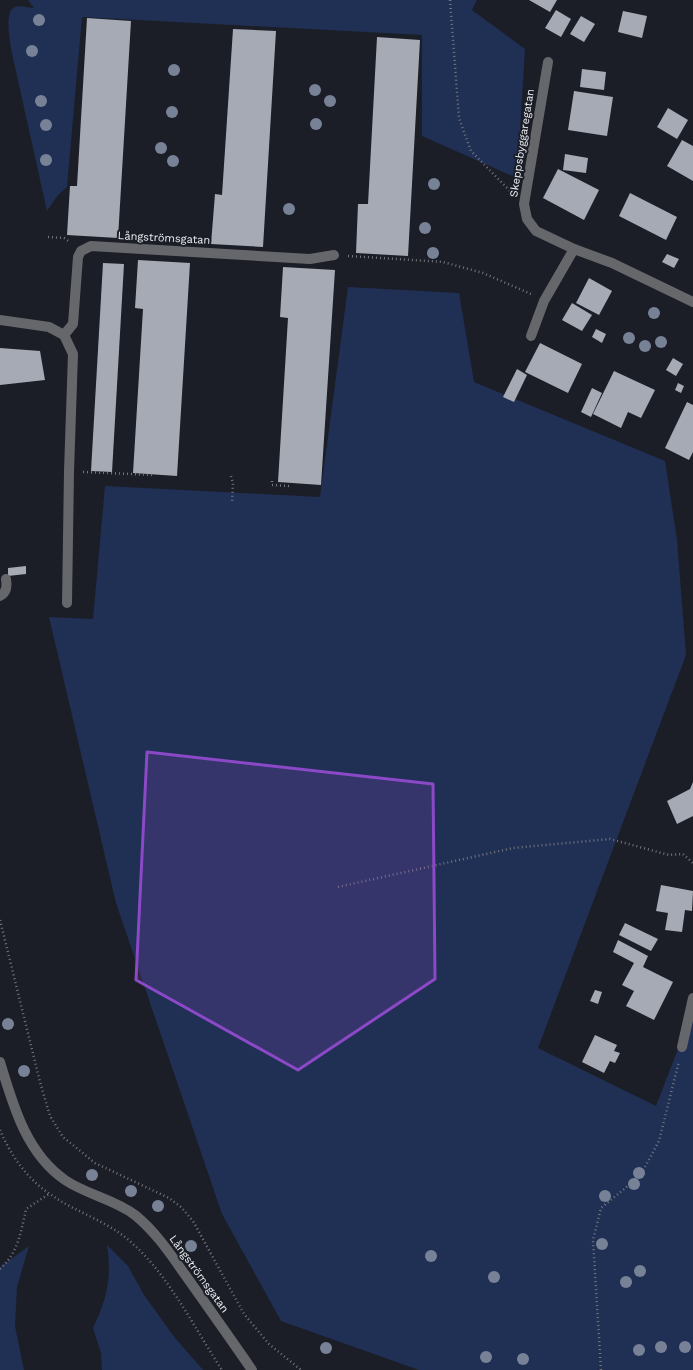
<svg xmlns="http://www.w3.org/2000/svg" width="693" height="1370" viewBox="0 0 693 1370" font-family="'Work Sans',sans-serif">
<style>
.green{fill:#202f54}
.building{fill:#a6aab4}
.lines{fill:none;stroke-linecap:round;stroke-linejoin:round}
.path{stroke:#74767d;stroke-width:2.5;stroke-dasharray:1 3;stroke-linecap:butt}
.service{stroke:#65676b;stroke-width:10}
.minor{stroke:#65676b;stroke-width:10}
.tertiary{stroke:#65676b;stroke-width:10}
.tree{fill:#788297}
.marked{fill:#8c49c7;fill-opacity:0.2;stroke:#8c49c7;stroke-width:3;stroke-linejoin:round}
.labels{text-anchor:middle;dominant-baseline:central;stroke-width:4;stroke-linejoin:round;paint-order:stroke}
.street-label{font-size:11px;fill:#eceef4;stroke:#1b1e26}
</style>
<rect width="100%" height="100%" fill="#1b1e26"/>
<g class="green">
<path d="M28,0h449l-5,10 53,39 -8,129 -95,-42v-101l-340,-18 -15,170 -9,8 -11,16 -36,-162c-1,-9 -7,-38 4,-42 5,-2 13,1 19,1z"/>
<path d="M348,287l111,6 15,89 191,79 12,79 9,115 -148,393 118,58 37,-96v360h-274l-138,-49 -59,-107 -106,-311 -67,-286 44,2 12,-133 215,11z"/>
<path d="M107,1245l21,21 16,29 31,43 28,32h-101l-1,-17 -8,-25c14,-29 19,-51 14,-83z"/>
<path d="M29,1246l-12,41 -2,39 9,44h-24v-103z"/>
</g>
<g class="building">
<path d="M529,0h28l-7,12z"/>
<path d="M556,10l15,9 -10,18 -16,-9z"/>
<path d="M623,11l24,5 -5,22 -24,-6z"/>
<path d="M581,16l14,8 -11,18 -14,-8z"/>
<path d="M87,18l44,3 -13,217 -51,-3 3,-49h7z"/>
<path d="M233,29l43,2 -13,216 -52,-3 4,-50 7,1z"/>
<path d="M377,37l43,3 -12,216 -52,-3 2,-49h10z"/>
<path d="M582,69l24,3 -2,18 -24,-3z"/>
<path d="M574,91l39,6 -6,39 -39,-6z"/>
<path d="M668,108l20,12 -11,19 -20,-12z"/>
<path d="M682,140l11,6v35l-26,-15z"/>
<path d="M565,154l23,4 -2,15 -23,-3z"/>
<path d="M558,169l41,21 -15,30 -41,-22z"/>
<path d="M630,193l47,24 -11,23 -47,-24z"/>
<path d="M667,254l12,5 -5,9 -12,-6z"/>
<path d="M138,260l52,3 -13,213 -44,-3 10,-164 -8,-1z"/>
<path d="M103,263l21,1 -12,208 -21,-1z"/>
<path d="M283,267l52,3 -14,215 -43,-3 10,-164 -8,-1z"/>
<path d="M589,278l23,13 -13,24 -23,-12z"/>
<path d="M572,303l20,12 -10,16 -20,-11z"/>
<path d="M596,329l10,5 -4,9 -10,-6z"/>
<path d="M540,343l42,21 -14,29 -43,-21z"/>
<path d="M0,348l40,3 5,29 -45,5z"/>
<path d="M673,358l10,6 -7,12 -10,-6z"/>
<path d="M517,369l10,6 -13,27 -11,-5z"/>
<path d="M614,371l41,19 -14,28 -13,-6 -7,16 -28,-14z"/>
<path d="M678,383l6,3 -3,7 -6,-3z"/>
<path d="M592,388l10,5 -11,24 -10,-5z"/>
<path d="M687,402l6,3v47l-4,8 -24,-12z"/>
<path d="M26,566v8l-18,2v-8z"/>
<path d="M693,782v34l-16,8 -10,-23 23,-12z"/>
<path d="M661,885l32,6 -1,20 -7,-1 -3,22 -17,-2 3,-17 -12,-2z"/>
<path d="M625,923l33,16 -7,12 -32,-16z"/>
<path d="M618,940l30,16 -5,11 30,15 -19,38 -28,-14 8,-15 -12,-6 12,-22 -21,-11z"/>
<path d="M595,990l7,2 -4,12 -8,-3z"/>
<path d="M595,1035l22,10 -3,6 6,2 -5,10 -5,-2 -6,12 -22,-11z"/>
</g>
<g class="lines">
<g class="path">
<path d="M450,0l9,118 12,33 39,40"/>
<path d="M48,237l16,1 6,4"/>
<path d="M348,256l95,6 40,11 48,21"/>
<path d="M83,472l71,3"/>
<path d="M231,476l2,7 -1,20"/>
<path d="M272,481v4l18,1"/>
<path d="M338,887l175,-39 97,-9 59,16 14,-1 10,9"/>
<path d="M0,920l40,162 10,34 13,21 32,26 74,35 12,9 12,14 51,93 25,30 32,26"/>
<path d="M0,1130c10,24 27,49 50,64 26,19 59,27 83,50 36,32 62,85 89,126"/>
<path d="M0,1269c18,-16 21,-37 26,-60l23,-15"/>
<path d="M601,1370l-8,-130 8,-32 39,-32 19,-35 20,-80"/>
</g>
<g class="service">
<path d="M64,335l9,-11 5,-67 3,-6 10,-5 219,13 24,-4"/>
<path d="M0,596c7,-4 7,-10 6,-17"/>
</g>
<g class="minor">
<path d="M548,62l-24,142 3,15 9,12 38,18 38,14 81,39"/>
<path d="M0,320l49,7 15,8 9,19 -4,117 -2,132"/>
<path d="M531,336l13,-35 30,-52"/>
<path d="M682,1047l11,-49"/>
</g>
<path class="tertiary" d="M0,1062c13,43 26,91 65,118 22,15 49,19 70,35 21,17 36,40 51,61 22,31 44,62 66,94"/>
</g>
<g class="tree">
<circle cx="39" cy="20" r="6"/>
<circle cx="32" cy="51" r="6"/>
<circle cx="174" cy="70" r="6"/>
<circle cx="315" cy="90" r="6"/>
<circle cx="41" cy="101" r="6"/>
<circle cx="330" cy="101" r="6"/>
<circle cx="172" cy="112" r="6"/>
<circle cx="316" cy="124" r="6"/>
<circle cx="46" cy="125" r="6"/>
<circle cx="161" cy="148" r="6"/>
<circle cx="46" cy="160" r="6"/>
<circle cx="173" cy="161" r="6"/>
<circle cx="434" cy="184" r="6"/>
<circle cx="289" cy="209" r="6"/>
<circle cx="425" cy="228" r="6"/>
<circle cx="433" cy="253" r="6"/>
<circle cx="654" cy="313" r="6"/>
<circle cx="629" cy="338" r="6"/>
<circle cx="661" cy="342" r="6"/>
<circle cx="645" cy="346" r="6"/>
<circle cx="8" cy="1024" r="6"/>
<circle cx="24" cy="1071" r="6"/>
<circle cx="639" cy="1173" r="6"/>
<circle cx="92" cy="1175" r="6"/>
<circle cx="634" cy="1184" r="6"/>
<circle cx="131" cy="1191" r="6"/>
<circle cx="605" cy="1196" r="6"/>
<circle cx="158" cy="1206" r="6"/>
<circle cx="602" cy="1244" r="6"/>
<circle cx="191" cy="1246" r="6"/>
<circle cx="431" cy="1256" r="6"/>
<circle cx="640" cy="1271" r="6"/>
<circle cx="494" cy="1277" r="6"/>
<circle cx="626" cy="1282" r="6"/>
<circle cx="661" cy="1347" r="6"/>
<circle cx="685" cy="1347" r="6"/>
<circle cx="326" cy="1348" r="6"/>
<circle cx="639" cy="1350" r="6"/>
<circle cx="486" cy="1357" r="6"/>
<circle cx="523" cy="1359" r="6"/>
</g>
<path class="marked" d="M147,752l286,32 2,195 -137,91 -162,-90z"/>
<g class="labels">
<g class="street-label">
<text transform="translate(522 143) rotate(-81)">Skeppsbyggaregatan</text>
<text transform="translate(164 238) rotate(3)">Långströmsgatan</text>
<text transform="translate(199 1274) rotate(54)">Långströmsgatan</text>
</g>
</g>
</svg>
